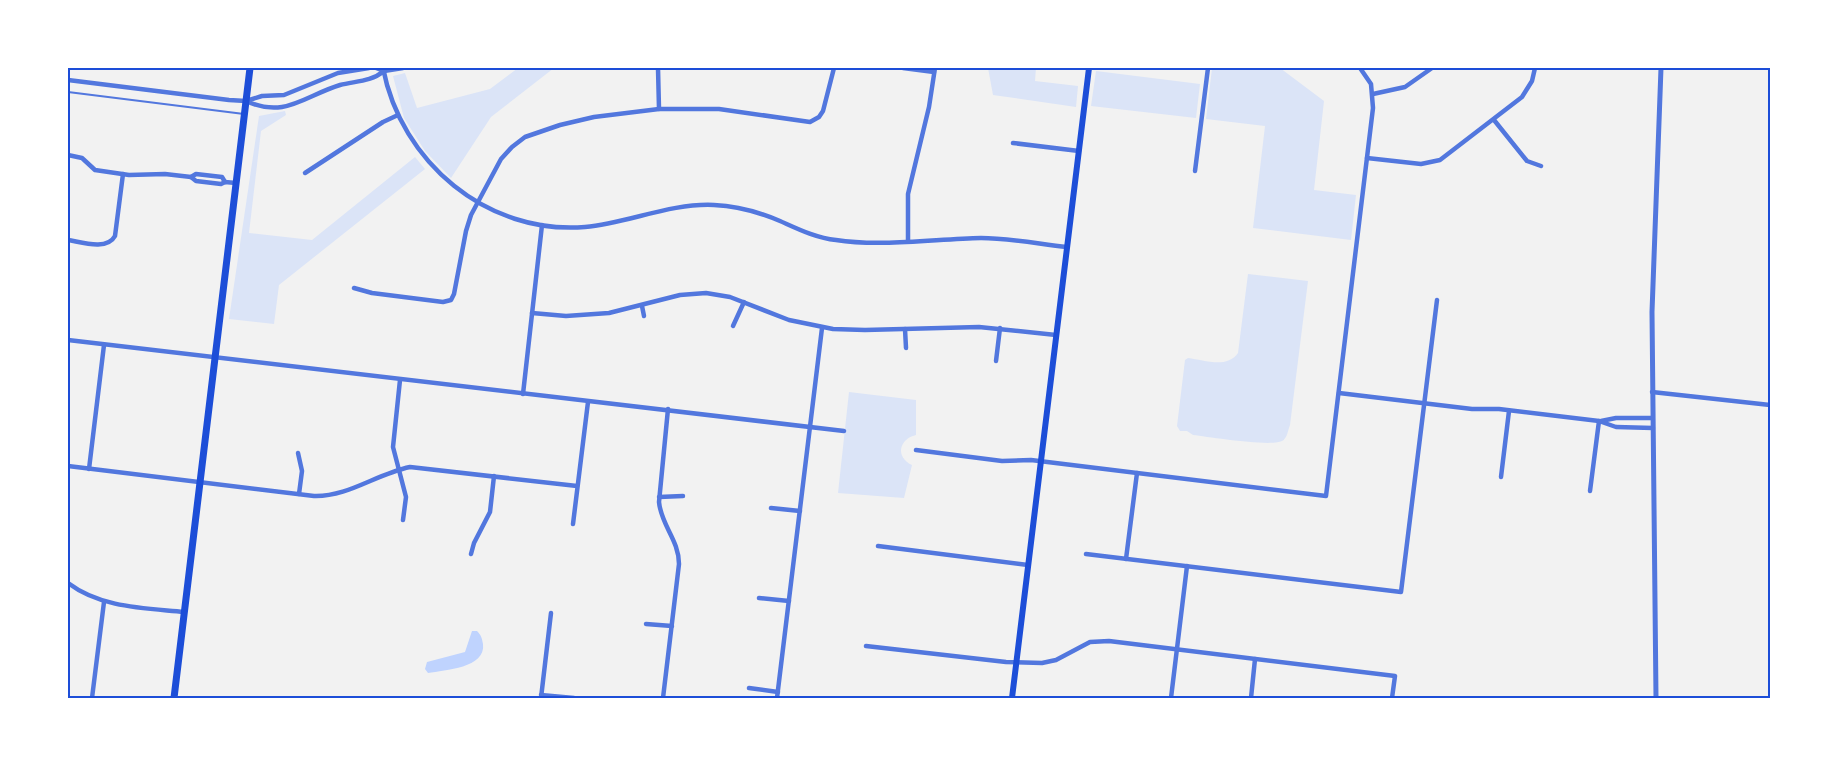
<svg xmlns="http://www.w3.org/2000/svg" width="1838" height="766" viewBox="0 0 1838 766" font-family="'Asap Condensed',sans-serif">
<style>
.green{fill:#dbe4f7}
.water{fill:#bfd3fe}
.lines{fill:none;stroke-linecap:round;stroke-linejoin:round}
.service{stroke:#5277de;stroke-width:2}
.minor{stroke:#5277de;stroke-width:4.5}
.tertiary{stroke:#5277de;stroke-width:5}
.secondary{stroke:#1d4ed8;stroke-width:6}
.primary{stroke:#1d4ed8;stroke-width:7}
.neatline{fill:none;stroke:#1d4ed8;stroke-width:2}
</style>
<rect width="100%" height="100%" fill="#f2f2f2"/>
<g class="green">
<path d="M518,68h36l-63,49 -40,61 -26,-27 -21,-33 -11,-42 12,-3 12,35 73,-19z"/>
<path d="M988,68h48l-1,13 43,5 -2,21 -83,-12z"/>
<path d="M1212,68h68l44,33 -10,89 42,5 -5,45 -98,-12 12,-102 -59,-7z"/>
<path d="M1096,71l104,13 -4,34 -105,-12z"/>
<path d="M285,111l1,4 -25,16 -12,102 63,7 103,-83 10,12 -146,116 -5,39 -45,-5 30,-203z"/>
<path d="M1248,274l60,7 -18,144c-2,5 -3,14 -8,16 -12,6 -72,-4 -89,-6l-6,-4h-7l-3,-5 8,-66 3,-2c16,2 39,11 50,-5z"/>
<path d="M849,392l67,8v35c-17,4 -21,22 -4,30l-8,33 -66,-5z"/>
</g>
<path class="water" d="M472,631h5c4,4 5,7 6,13 3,24 -38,26 -55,29l-3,-4 2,-7 38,-10z"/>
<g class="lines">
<path class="service" d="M68,92l176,22"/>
<g class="minor">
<path d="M376,68l8,3 19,-3"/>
<path d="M383,68c18,94 104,167 202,159 44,-4 84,-24 129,-22 23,1 45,7 66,16 18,8 36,17 56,19 44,7 99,-1 145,-2 28,0 58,6 86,9"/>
<path d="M658,68l1,41"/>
<path d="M903,68l31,4"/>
<path d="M68,80l161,20 17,1 16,-5 22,-1 54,-22 31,-5"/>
<path d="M1373,94l32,-7 27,-19"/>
<path d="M246,101c39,18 58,-5 94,-16 15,-4 31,-3 44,-14"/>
<path d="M1494,120l33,41 14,5"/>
<path d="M1013,143l66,8"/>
<path d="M68,155l14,3 13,12 34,5 36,-1 26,3 5,4 25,3 4,-2 11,1"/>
<path d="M1367,158l54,6 19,-4 82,-63 10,-16 3,-13"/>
<path d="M1195,171l13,-103"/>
<path d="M305,173l78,-51 15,-7"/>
<path d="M191,177l5,-3 26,3 3,5"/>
<path d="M68,240c13,2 39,11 47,-4l8,-62"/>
<path d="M908,240v-46l21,-87 6,-39"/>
<path d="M354,288l18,5 71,9 8,-2 3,-6 12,-63 5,-16 30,-56 11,-12 13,-10 35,-12 34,-8 65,-8h60l91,13 9,-5 4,-6 11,-43"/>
<path d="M642,306l2,10"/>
<path d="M532,313l34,3 43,-3 71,-18 26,-2 24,4 59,23 44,9 32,1 114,-3 77,8"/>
<path d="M733,326l11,-24"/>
<path d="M905,329l1,19"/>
<path d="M68,340l776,91"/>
<path d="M996,361l4,-33"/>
<path d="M400,380l-7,67 13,50 -3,23"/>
<path d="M1652,392l118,13"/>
<path d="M1339,393l133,16h27l100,12 17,6 37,1"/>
<path d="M523,394l19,-169"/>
<path d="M1601,421l15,-3h36"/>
<path d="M916,450l86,11 29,-1 295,36 47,-388 -2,-24 -11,-16"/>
<path d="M298,453l4,18 -3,23"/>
<path d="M68,466l246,30c34,1 62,-22 96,-29l167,19"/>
<path d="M89,469l15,-124"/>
<path d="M1501,477l8,-66"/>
<path d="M1590,491l9,-70"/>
<path d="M659,497l24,-1"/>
<path d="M771,508l29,3"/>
<path d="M573,524l15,-122"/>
<path d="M878,546l150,19"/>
<path d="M471,554l3,-11 16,-31 4,-36"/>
<path d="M1086,554l315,38 36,-292"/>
<path d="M1126,559l11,-86"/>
<path d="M68,583c33,25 76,25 116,29"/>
<path d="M759,598l30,3"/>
<path d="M646,624l26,2"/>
<path d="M866,646l140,16 36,1 14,-3 34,-18 19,-1 286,35 -3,22"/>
<path d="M749,688l29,4"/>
<path d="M541,695l33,3"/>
<path d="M92,698l12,-96"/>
<path d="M541,698l10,-85"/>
<path d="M663,698l16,-134c0,-24 -18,-39 -20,-62l9,-93"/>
<path d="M777,698l45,-370"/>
<path d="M1171,698l16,-132"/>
<path d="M1251,698l4,-39"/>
</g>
<path class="tertiary" d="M1656,698l-4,-386 9,-244"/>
<path class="secondary" d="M1012,698l77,-630"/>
<path class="primary" d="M174,698l76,-630"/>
</g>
<rect width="1838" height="766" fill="none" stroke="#ffffff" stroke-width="138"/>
<rect x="69" y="69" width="1700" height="628" class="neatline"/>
</svg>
